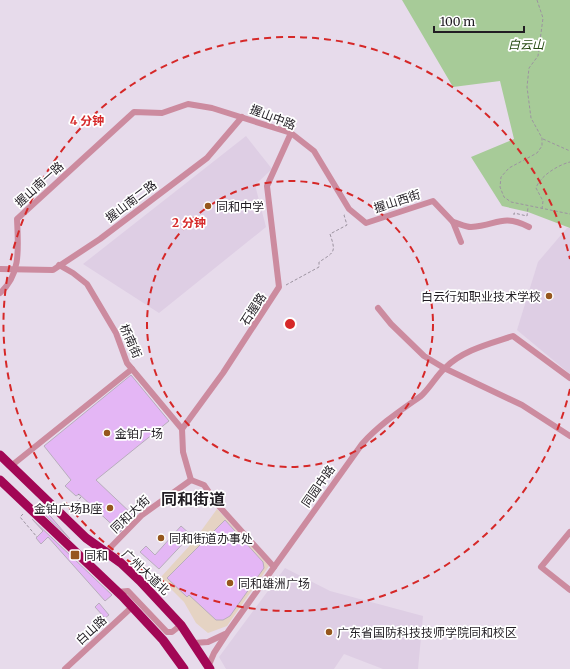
<svg xmlns="http://www.w3.org/2000/svg" width="570" height="669" viewBox="0 0 570 669" font-family="Merriweather,'Noto Sans SC',serif">
<style>
.commercial{fill:#e5d3c3}
.built{fill:#decee4}
.green{fill:#a7cb98}
.building{fill:#e4b6f5;stroke:#b8adbd}
.lines{fill:none;stroke-linecap:round;stroke-linejoin:round}
.path{stroke:#9c93a0;stroke-width:1;stroke-dasharray:3 2;stroke-linecap:butt}
.minor{stroke:#cc8b9f;stroke-width:6}
.highway{stroke:#a20755;stroke-width:9}
.ring{fill:none;stroke:#d62828;stroke-width:2;stroke-dasharray:7 5}
.poi-dot{fill:#96571d;stroke:#fff;stroke-width:1.5}
.labels{text-anchor:middle;dominant-baseline:central;stroke-width:3.5;stroke-linejoin:round;paint-order:stroke}
.park-label{font-size:12px;font-style:italic;fill:#254911;stroke:#fff}
.street-label{font-size:12px;fill:#211d23;stroke:#fff}
.poi-label{font-size:12px;fill:#211d23;stroke:#fff;text-anchor:start}
.district-label{font-size:16px;font-weight:bold;fill:#211d23;stroke:#fff}
.centre{fill:#d62828;stroke:#fff;stroke-width:2}
.ring-label{font-size:12px;text-anchor:middle;font-weight:bold;fill:#d62828;stroke:#fff;stroke-width:3.5;stroke-linejoin:round;paint-order:stroke}
</style>
<rect width="100%" height="100%" fill="#e7dbeb"/>
<path class="commercial" d="M217,509l52,57 -42,60 -19,7 -12,-10 -12,-21 -24,-24 33,-36z"/>
<g class="built">
<path d="M246,136l26,33 -17,16 11,42 -107,86 -76,-49z"/>
<path d="M567,228h3v146l-53,-44 21,-68z"/>
<path d="M285,568l45,23 93,25 -5,53h-35l-39,-15 -10,15h-108l-7,-12z"/>
</g>
<path class="green" d="M402,0h168v228l-42,-16 -26,-6 -31,-49 43,-18 -14,-58 -47,6z"/>
<g class="building">
<path d="M131,375l38,46 -73,59 38,36 -14,16 -41,-38 -3,2 -11,-10 6,-6 -27,-34z"/>
<path d="M44,509l7,8 19,22 -29,-28z"/>
<path d="M32,519l80,76 -7,6 -57,-64 -7,7 -5,-6 7,-7z"/>
<path d="M225,520l38,42 1,6 -34,48 -7,4h-7l-27,-25 -2,2 -20,-19z"/>
<path d="M181,526l10,9 -32,34 -19,-17 6,-6 9,9z"/>
<path d="M99,603l10,12 -4,3 -10,-11z"/>
</g>
<g class="lines">
<g class="path">
<path d="M537,0l6,18 -5,38 -9,12 -2,19 4,31 11,20v8l-5,7 -28,15 -8,9 -1,10 4,10 7,5 59,12"/>
<path d="M543,139l27,12"/>
<path d="M542,209l1,-8 -7,-13c4,-12 22,-23 34,-26"/>
<path d="M514,215v-2l13,3 1,-9"/>
<path d="M286,285l33,-18v-5c16,-10 17,-10 11,-28l17,-9 -3,-10 1,-1"/>
<path d="M69,510l12,-13 -3,-3"/>
<path d="M23,514l-3,3 17,20"/>
</g>
<g class="minor">
<path d="M453,222c5,1 12,5 18,5 26,-1 30,-14 58,0"/>
<path d="M59,265l14,8 14,11 29,49 11,30 55,66"/>
<path d="M0,269l53,1 47,-31 107,-81 35,-41"/>
<path d="M0,293c22,-19 18,-48 17,-74l117,-107 28,1 26,-9 24,4 79,25 23,18 35,58 17,14 67,-22 20,21 8,20"/>
<path d="M378,308l13,16 33,32 20,12 78,37 48,31"/>
<path d="M11,466l121,-97"/>
<path d="M191,480l-8,-28 -1,-23 41,-56 56,-86 -12,-101 24,-53"/>
<path d="M191,480l13,5 13,19 57,63"/>
<path d="M570,532l-29,35 29,23"/>
<path d="M106,552l36,-37 49,-35"/>
<path d="M118,592l10,-1 39,41h5l9,-7"/>
<path d="M194,643l14,-1 17,-8"/>
<path d="M208,667l6,-14 13,-20 135,-189c18,-20 38,-33 59,-48 9,-8 15,-20 24,-28 18,-18 44,-24 68,-32l57,42"/>
<path d="M65,669l67,-62"/>
</g>
<g class="highway">
<path d="M0,455l86,83 35,25 19,18 41,44 29,44"/>
<path d="M0,480l122,116 41,44 21,29"/>
</g>
</g>
<g class="ring">
<circle cx="290" cy="324" r="143"/>
<path d="M570 389A287 287 0 1 1 570 259"/>
</g>
<g class="poi-dot">
<circle cx="208" cy="206" r="4"/>
<circle cx="549" cy="296" r="4"/>
<circle cx="107" cy="433" r="4"/>
<circle cx="110" cy="508" r="4"/>
<circle cx="161" cy="538" r="4"/>
<rect x="70" y="550" width="10" height="10" rx="2"/>
<circle cx="230" cy="583" r="4"/>
<circle cx="329" cy="632" r="4"/>
</g>
<g class="labels">
<g class="park-label">
<text x="526" y="44">白云山</text>
</g>
<g class="street-label">
<text transform="translate(273 117) rotate(21)">握山中路</text>
<text transform="translate(39 184) rotate(-42)">握山南一路</text>
<text transform="translate(131 201) rotate(-37)">握山南二路</text>
<text transform="translate(397 201) rotate(-18)">握山西街</text>
<text transform="translate(253 309) rotate(-57)">石握路</text>
<text transform="translate(131 341) rotate(66)">桥南街</text>
<text transform="translate(318 486) rotate(-55)">同园中路</text>
<text transform="translate(130 514) rotate(-43)">同和大街</text>
<text transform="translate(146 572) rotate(43)">广州大道北</text>
<text transform="translate(91 630) rotate(-42)">白山路</text>
</g>
<g class="poi-label">
<text x="216" y="206">同和中学</text>
<text x="541" y="296" text-anchor="end">白云行知职业技术学校</text>
<text x="115" y="433">金铂广场</text>
<text x="102" y="508" text-anchor="end">金铂广场B座</text>
<text x="169" y="538">同和街道办事处</text>
<text x="84" y="555">同和</text>
<text x="238" y="583">同和雄洲广场</text>
<text x="337" y="632">广东省国防科技技师学院同和校区</text>
</g>
<g class="district-label">
<text x="193" y="499">同和街道</text>
</g>
</g>
<circle cx="290" cy="324" r="6" class="centre"/>
<g class="ring-label">
<text x="87" y="125">4 分钟</text>
<text x="189" y="227">2 分钟</text>
</g>
<path d="M434 26v6h90v-6" fill="none" stroke="#211d23" stroke-width="2"/>
<text x="440" y="26" font-size="12" fill="#211d23" stroke="#ffffff" stroke-width="3" paint-order="stroke">100 m</text>
</svg>
